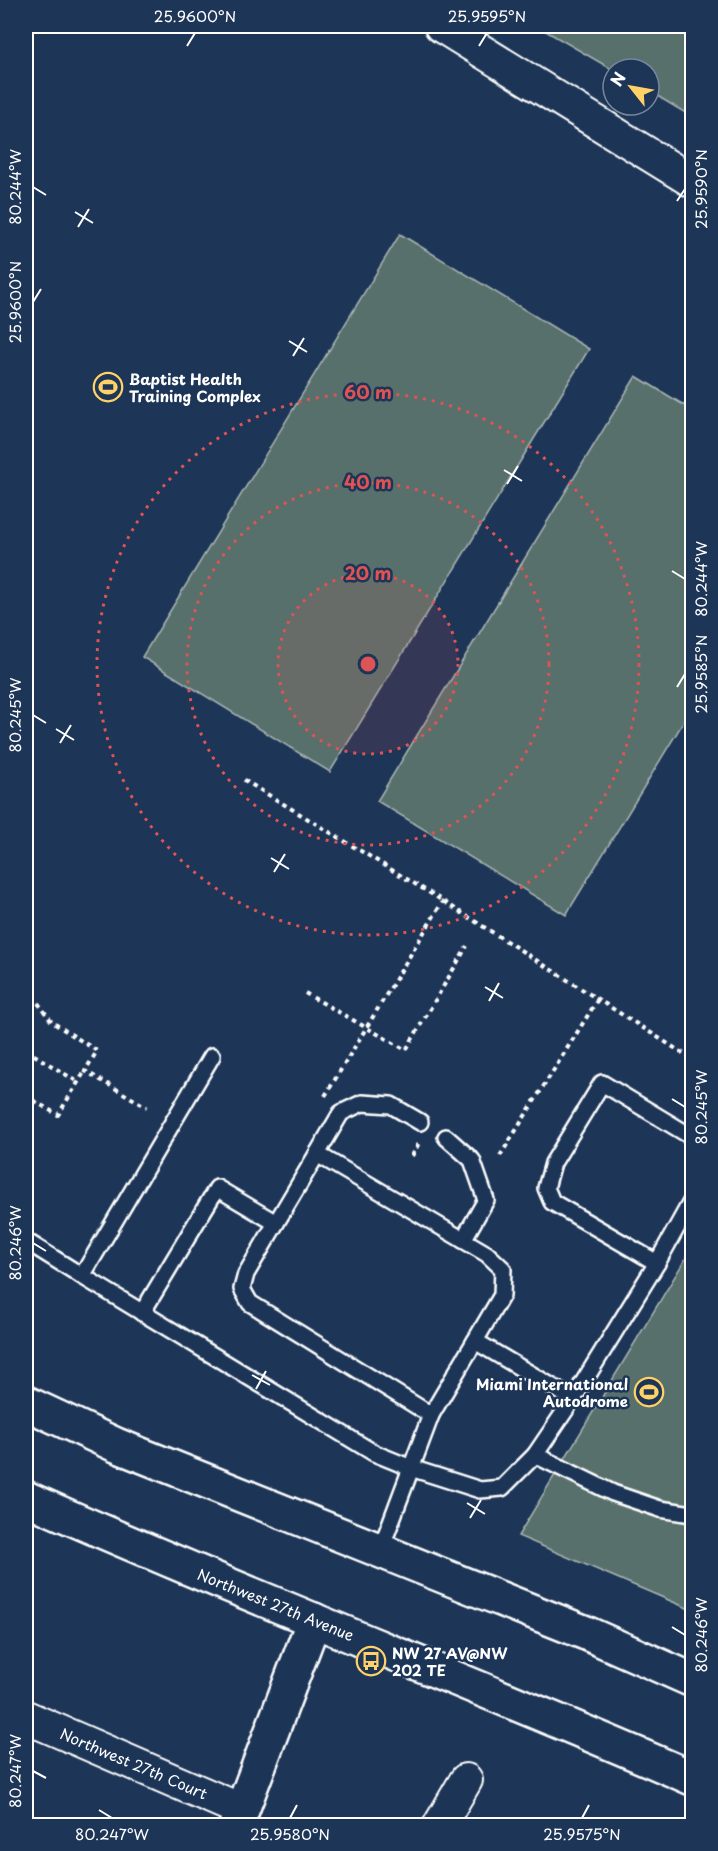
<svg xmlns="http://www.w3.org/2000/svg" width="718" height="1851" viewBox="0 0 718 1851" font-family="'Playpen Sans',sans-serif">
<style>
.green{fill:#58706c;stroke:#acb8b6;stroke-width:1.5}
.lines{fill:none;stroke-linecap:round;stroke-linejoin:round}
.service-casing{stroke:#fff;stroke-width:20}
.minor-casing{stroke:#fff;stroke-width:36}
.tertiary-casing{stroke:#fff;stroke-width:38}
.primary-casing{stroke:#fff;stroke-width:38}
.path{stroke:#fff;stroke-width:4;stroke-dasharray:4.5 4.5;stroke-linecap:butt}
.service{stroke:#1d3557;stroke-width:15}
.minor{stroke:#1d3557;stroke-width:32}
.tertiary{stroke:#1d3557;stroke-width:33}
.primary{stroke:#1d3557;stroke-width:33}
.ticks{fill:none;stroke:#fff;stroke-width:2}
.ring{fill:none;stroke:#de5353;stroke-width:3;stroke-dasharray:3 6}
.labels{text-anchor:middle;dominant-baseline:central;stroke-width:5;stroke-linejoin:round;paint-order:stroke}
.poi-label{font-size:15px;font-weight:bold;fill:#fff;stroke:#1d3557;text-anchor:start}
.street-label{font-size:15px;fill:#fff;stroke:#1d3557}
.centre{fill:#de5353;stroke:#1d3557;stroke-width:3}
.ring-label{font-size:18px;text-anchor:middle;font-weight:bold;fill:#de5353;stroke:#1d3557;stroke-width:5;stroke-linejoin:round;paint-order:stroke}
.neatline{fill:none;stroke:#fff;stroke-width:2}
.ticks-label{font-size:15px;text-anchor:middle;fill:#fff}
</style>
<rect width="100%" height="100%" fill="#1d3557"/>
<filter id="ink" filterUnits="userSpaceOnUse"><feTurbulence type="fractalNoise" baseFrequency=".0167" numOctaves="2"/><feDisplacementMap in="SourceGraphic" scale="12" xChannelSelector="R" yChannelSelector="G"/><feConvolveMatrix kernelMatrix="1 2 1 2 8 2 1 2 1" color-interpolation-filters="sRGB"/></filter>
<g filter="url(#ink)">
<g class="green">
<path d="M537,26h155v91l-43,-26v-22l-36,1z"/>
<path d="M400,234l189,115 -259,423 -188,-115z"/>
<path d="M636,376l56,34v298l-126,207 -189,-114z"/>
<path d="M692,1248v362l-174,-74z"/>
</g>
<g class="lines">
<g class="service-casing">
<g id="service">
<path d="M446,1137l26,23 14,40 -23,40"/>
<path d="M317,1154l24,-41 21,-10 29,2 29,17"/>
<path d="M276,1223l-30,51 -4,15 8,14 181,112 44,-74"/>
<path d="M26,1241l56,35 130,-220"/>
<path d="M657,1263l-105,-61 -6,-14 7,-25 49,-80 90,54"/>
<path d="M82,1276l292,177 37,15 69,22 22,-2 33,-33 38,-56 84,-136 35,-63"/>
<path d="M142,1313l75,-125 59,35 41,-69 170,100 16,15 -1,26 -27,46 98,58"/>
<path d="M535,1455l78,38 47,16 32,5"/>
<path d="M380,1551l51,-136"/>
</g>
</g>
<g class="minor-casing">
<g id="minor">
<path d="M441,26l251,155"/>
<path d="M26,1717l215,93"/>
<path d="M439,1826l27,-46"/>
</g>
</g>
<g class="tertiary-casing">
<path id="tertiary" d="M236,1826l78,-206"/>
</g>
<g class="primary-casing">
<g id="primary">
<path d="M26,1403l90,42 470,188 106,47"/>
<path d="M26,1498c220,98 445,184 666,280"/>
</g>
</g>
<g class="path">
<path d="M26,38l7,-12"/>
<path d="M244,780l199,121 249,158"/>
<path d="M305,993l101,57 61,-104"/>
<path d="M38,1003l14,19 45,29 -12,20 62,36"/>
<path d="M26,1050l52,32"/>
<path d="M26,1096l32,19 27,-44"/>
<path d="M325,1096l118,-195"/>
<path d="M412,1156l7,-13"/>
<path d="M500,1156l98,-157"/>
</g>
<use href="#service" class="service"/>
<use href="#minor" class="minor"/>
<use href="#tertiary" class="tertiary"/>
<use href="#primary" class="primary"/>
</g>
</g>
<path class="ticks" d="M187,46l8,-13M479,46l8,-13M33,187l13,8M677,201l8,-12M75,212l18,11M78,227l11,-18M33,302l8,-13M289,341l18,11M293,356l11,-18M504,470l18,11M507,484l11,-18M672,571l13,8M677,687l8,-13M33,715l13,8M56,729l18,11M60,743l11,-18M271,858l18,11M274,872l11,-18M485,987l18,11M489,1001l10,-18M672,1099l13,8M33,1243l13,8M252,1375l18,10M256,1389l10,-18M467,1503l18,11M470,1518l11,-18M672,1627l13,8M33,1771l13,7M99,1810l13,8M290,1818l7,-13M582,1818l7,-13"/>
<circle cx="368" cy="664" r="90" fill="#de5353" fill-opacity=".12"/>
<g class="ring">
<circle cx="368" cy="664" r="90"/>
<circle cx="368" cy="664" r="181"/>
<circle cx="368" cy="664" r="271"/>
</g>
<defs>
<g id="stadium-ring" transform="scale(1.5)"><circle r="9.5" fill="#1d3557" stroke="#ffd166" stroke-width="1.5"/><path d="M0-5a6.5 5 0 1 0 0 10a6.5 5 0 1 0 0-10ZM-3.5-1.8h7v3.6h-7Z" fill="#ffd166"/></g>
<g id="bus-ring" transform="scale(1.5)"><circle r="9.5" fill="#1d3557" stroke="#ffd166" stroke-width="1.5"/><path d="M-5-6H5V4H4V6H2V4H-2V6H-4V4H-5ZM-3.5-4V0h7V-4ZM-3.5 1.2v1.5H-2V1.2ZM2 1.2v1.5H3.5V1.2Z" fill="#ffd166"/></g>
</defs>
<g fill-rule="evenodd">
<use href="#stadium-ring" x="108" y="387"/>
<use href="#stadium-ring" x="649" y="1392"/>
<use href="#bus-ring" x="371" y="1661"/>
</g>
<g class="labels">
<g class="poi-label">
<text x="129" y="378">Baptist Health<tspan x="129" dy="17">Training Complex</tspan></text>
<text x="628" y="1383" text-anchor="end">Miami International<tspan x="628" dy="17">Autodrome</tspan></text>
<text x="392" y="1652">NW 27 AV@NW<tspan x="392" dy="17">202 TE</tspan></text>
</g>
<g class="street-label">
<text transform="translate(276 1604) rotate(22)">Northwest 27th Avenue</text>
<text transform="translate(134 1763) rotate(23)">Northwest 27th Court</text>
</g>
</g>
<circle cx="368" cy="664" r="9" class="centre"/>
<g class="ring-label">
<text x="368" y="399">60 m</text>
<text x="368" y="489">40 m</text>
<text x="368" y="580">20 m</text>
</g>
<rect width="718" height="1851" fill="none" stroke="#1d3557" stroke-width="66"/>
<g transform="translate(631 87) rotate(301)"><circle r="28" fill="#1d3557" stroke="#77869a" stroke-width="1.5"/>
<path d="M0-4.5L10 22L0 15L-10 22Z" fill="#ffd166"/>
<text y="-9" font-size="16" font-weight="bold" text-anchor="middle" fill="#ffffff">N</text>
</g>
<rect x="33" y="33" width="652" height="1785" class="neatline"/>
<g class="ticks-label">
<text x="195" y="22">25.9600°N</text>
<text x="487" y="22">25.9595°N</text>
<text transform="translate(16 187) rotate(-90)" y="5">80.244°W</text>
<text transform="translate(702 189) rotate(-90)" y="5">25.9590°N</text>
<text transform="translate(16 302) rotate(-90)" y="5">25.9600°N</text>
<text transform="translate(702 579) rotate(-90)" y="5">80.244°W</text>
<text transform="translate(702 674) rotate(-90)" y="5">25.9585°N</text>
<text transform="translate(16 715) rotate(-90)" y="5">80.245°W</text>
<text transform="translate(702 1107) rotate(-90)" y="5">80.245°W</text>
<text transform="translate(16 1243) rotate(-90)" y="5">80.246°W</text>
<text transform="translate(702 1635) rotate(-90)" y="5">80.246°W</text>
<text transform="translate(16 1771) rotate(-90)" y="5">80.247°W</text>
<text x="112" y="1840">80.247°W</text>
<text x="290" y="1840">25.9580°N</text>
<text x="582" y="1840">25.9575°N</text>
</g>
</svg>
